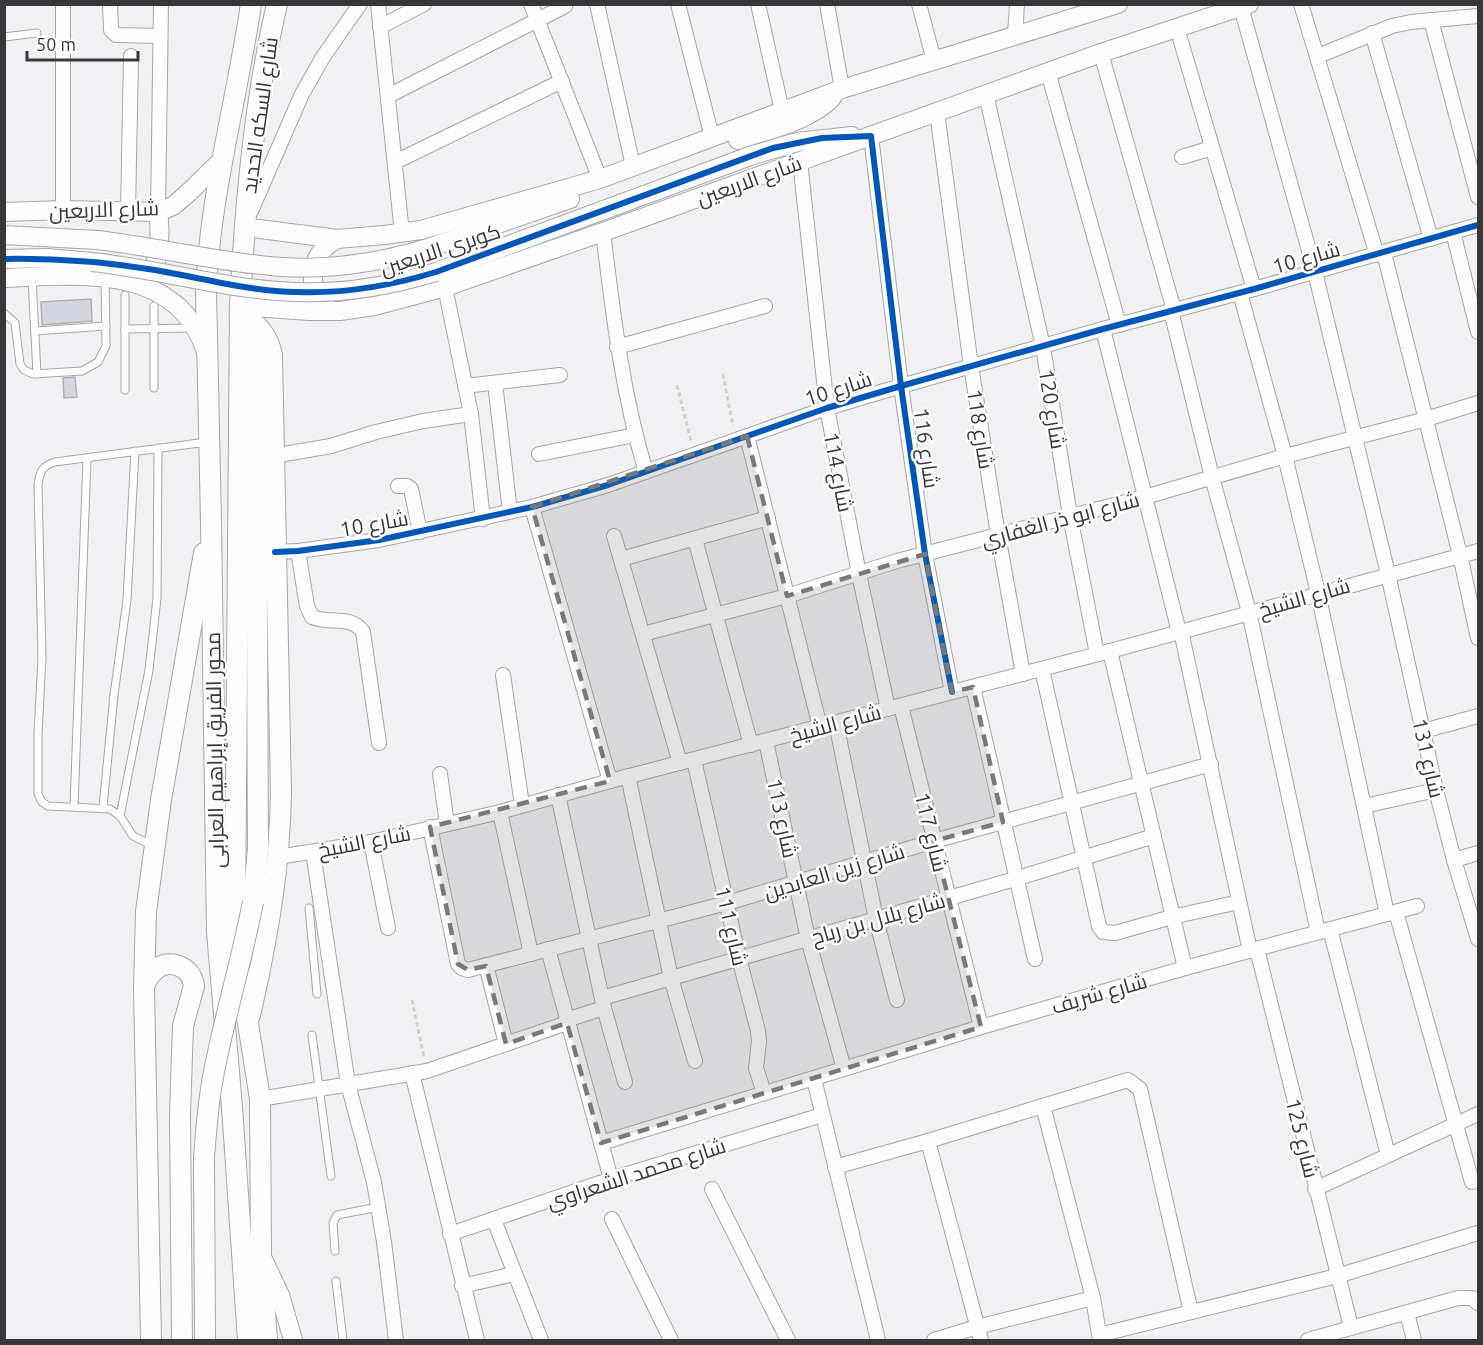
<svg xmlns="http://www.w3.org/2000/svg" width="1483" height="1345" viewBox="0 0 1483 1345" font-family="Ubuntu,Cairo,sans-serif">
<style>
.building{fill:#d4d6df;stroke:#b1b1b3;stroke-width:1.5}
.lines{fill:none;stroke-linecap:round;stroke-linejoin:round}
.service-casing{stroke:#a6a6a8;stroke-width:9}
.minor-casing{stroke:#a6a6a8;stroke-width:16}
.tertiary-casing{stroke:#a6a6a8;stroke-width:20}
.secondary-casing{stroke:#a6a6a8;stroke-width:22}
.path{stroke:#d0d0d1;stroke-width:3;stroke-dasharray:4.5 3;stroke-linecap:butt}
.service{stroke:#fdfdfd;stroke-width:7}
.minor{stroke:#fdfdfd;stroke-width:14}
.tertiary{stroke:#fdfdfd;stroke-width:18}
.secondary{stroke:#fdfdfd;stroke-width:20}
.tertiary-bridge-casing{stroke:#a6a6a8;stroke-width:20;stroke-linecap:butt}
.secondary-bridge-casing{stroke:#a6a6a8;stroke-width:22;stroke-linecap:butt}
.tertiary-bridge{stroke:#fdfdfd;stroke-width:18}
.secondary-bridge{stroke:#fdfdfd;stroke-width:20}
.cycleway-casing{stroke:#fefeff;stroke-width:10}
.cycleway{stroke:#0057b8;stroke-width:6}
.marked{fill:#78797a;fill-opacity:0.2;stroke:#78797a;stroke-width:4.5;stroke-dasharray:12 8;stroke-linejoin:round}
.labels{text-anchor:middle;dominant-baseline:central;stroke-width:5;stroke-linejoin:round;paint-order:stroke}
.street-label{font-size:21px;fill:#373839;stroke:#fefeff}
</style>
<rect width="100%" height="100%" fill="#f1f1f3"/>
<g class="building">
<path d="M91,299l1,22 -50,4 -1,-23z"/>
<path d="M75,377l2,20 -13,1 -1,-20z"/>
</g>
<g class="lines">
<g class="service-casing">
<g id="service">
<path d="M4,37l33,-4"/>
<path d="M32,279l5,95"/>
<path d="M4,313l11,10 5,41 4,6 9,4 49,-3 16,-9 8,-16 -1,-66"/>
<path d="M125,329v-34"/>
<path d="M35,331l71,-5"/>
<path d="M154,388v-82"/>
<path d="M125,390v-61l69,-1"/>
<path d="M74,806l13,-347"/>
<path d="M103,807l11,-112 13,-95 8,-149"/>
<path d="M120,816l29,-146 8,-72 1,-150"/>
<path d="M152,845l-19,-9 -13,-20 -10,-7 -62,-3 -6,-4 -4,-8v-60l4,-77 -4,-172c2,-14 4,-19 17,-23l152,-20"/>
<path d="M309,908l8,86"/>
<path d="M312,1035l19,141"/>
<path d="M335,1251l-2,-28 4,-8 41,-8"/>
<path d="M336,1281l7,59"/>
</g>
</g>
<g class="minor-casing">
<g id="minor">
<path d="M110,4l1,26 5,5 44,1"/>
<path d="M378,4l24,229"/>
<path d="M531,4l69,175"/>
<path d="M597,4l36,162"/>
<path d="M678,4l34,133"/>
<path d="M758,4l24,107"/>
<path d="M827,4l15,85"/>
<path d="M919,4l15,57"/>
<path d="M1301,4l76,251"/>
<path d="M1241,7l74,265 73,302 48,216 18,70 24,79"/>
<path d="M1431,20l47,177"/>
<path d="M380,27l44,-23"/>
<path d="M1177,28l77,261"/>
<path d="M1372,33l59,206"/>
<path d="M1015,36l2,-32"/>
<path d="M1101,53l73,257"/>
<path d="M1318,56l74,-30 19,-4 67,-6"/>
<path d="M1048,72l71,253"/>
<path d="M986,94l57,253 27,169 27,138"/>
<path d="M388,96l177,-90"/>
<path d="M937,112l34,254 27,169 25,139"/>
<path d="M871,136l30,250 24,168 27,138"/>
<path d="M1182,157l30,-9"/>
<path d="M800,161l27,247 32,166 29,135"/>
<path d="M395,162l167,-81"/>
<path d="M63,210v-206"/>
<path d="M251,211l51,-117 21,-37 37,-53"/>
<path d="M128,212l3,-156"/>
<path d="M158,212l3,-208"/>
<path d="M603,232c10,81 19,161 43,240"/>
<path d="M1453,232l25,100"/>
<path d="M1384,253l76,302 18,83"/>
<path d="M445,287l26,127 12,105"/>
<path d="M1240,293l45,163 33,137 69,321"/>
<path d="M1171,311l41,166 37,135 69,320"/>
<path d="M1103,329l76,303"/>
<path d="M617,347l148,-41"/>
<path d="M495,383l15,129"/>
<path d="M465,386l95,-11"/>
<path d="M747,436l73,291"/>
<path d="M539,454l96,-19"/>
<path d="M273,456l58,-10 45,-14 47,-11 48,-7"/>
<path d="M398,486h9l4,3 9,43"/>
<path d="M532,507l78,274"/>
<path d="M614,536l66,227"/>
<path d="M695,539l56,206"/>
<path d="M298,551l9,55 5,11c20,8 38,-3 51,15l16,111"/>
<path d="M275,552l23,-1 81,-11 153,-33 76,-22 219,-77 74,-22 202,-57 151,-40 224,-64"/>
<path d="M621,559l147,-41"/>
<path d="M1181,631l69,320"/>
<path d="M643,634l144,-38 110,-35 248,-64 140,-41 141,-37 52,-16"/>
<path d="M1110,651l75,317"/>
<path d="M1042,669l57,257 4,6 12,1 57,-16 67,-15"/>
<path d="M503,675l19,130"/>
<path d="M973,687l62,272"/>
<path d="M901,706l80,321"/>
<path d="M836,723l40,196 21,81"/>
<path d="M1423,731l55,-15"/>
<path d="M766,741l42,198 36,130"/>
<path d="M694,760l45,198 19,73 1,10 -3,27 8,25"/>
<path d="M440,774l7,50"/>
<path d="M628,776l43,202 24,83"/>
<path d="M558,795l46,213 21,74"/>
<path d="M1364,806l72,-16"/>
<path d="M500,812l31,142"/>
<path d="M430,827l28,137 4,4 6,2 259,-67 207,-62 277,-77"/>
<path d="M371,842l17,86"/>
<path d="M313,852l35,232 26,98 10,60 12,98"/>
<path d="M278,857l93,-15 129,-30 110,-31 500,-130 368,-100"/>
<path d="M1454,860l24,-7"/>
<path d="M1396,912l76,270"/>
<path d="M1330,929l58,226"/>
<path d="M548,949l63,230"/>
<path d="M1257,949l94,378"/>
<path d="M486,965l20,79"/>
<path d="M602,998l413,-119 139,-43"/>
<path d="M566,1020l38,-12"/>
<path d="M412,1073l65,267"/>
<path d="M814,1079l64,261"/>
<path d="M260,1099l167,-28 140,-48"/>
<path d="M1043,1106l50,192 7,42"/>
<path d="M928,1141l53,199"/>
<path d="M601,1143l380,-116 204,-59 232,-62"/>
<path d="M835,1167l93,-26 200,-61 12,9 51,223"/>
<path d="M712,1189l76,151"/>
<path d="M1315,1189l163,-75"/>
<path d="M612,1219l59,121"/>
<path d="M494,1220l47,120"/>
<path d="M450,1234l161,-55 211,-64"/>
<path d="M462,1286l52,-12"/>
<path d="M1407,1313l7,27"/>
<path d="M1099,1335l238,-59 141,-43"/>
<path d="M934,1340l43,-13 116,-29"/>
<path d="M1308,1340l150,-42h14l6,5"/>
</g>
</g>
<g class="tertiary-casing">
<g id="tertiary">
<path d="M738,140c32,-11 70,-18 94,-42"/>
<path d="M4,212l59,-2 95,2 15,-6 13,-11 36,-35"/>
<path d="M244,227l93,12 47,-4 37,-5 179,-51 242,-90 276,-85"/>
<path d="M4,235l93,5"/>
<path d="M431,247l139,-48"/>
<path d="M4,259l43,-1 45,4"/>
<path d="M436,272l314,-116 47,-14 55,-6"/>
<path d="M4,278c75,-3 174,-15 202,74"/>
<path d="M147,284c12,-24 15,-46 11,-72"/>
<path d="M326,304c-23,-21 -14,-52 11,-65"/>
<path d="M240,306l69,5h31l34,-5 71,-19 158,-55 498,-179 148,-49"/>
<path d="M261,1255l19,40 13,45"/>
</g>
</g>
<g class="secondary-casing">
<g id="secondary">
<path d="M240,313c17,10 28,22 32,42l9,437c-1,76 -14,149 -31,223"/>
<path d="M242,332l9,16 5,32 2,469 -5,53"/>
<path d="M144,987c2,-6 5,-12 10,-16 14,-14 38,-5 40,15l-11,40 -3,88 2,226"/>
<path d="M204,1159l1,181"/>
<path d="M151,1340l-7,-352 2,-76 15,-112 43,-247"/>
<path d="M248,1340l-16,-233 -15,-175 -6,-410 -5,-231c4,-97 31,-191 45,-287"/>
<path d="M267,1340l-6,-85 -1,-156 -21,-132 -4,-55 5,-606c5,-101 14,-203 37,-302"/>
</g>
</g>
<g class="path">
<path d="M723,374l10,52"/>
<path d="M677,385l14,56"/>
<path d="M412,1000l12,57"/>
</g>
<use href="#service" class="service"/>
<use href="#minor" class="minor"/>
<use href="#tertiary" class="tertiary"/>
<use href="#secondary" class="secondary"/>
<g class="tertiary-bridge-casing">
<g id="tertiary-bridge">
<path d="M97,240c62,7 123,23 185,27 51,3 101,-5 149,-20"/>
<path d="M92,262c68,7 135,28 204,30 48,2 94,-6 140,-20"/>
</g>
</g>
<g class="secondary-bridge-casing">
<path id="secondary-bridge" d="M204,1159c2,-29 4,-58 10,-87 11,-57 28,-113 39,-170"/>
</g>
<use href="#tertiary-bridge" class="tertiary-bridge"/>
<use href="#secondary-bridge" class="secondary-bridge"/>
<g class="cycleway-casing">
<g id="cycleway">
<path d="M4,259c51,-1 101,3 151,11 47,8 93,21 141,22 48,2 94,-6 140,-20l337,-124 49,-10 49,-2 30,250 24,168 27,138"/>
<path d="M275,552l23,-1 81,-11 153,-33 76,-22 219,-77 74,-22 202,-57 151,-40 224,-64"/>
</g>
</g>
<use href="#cycleway" class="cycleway"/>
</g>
<path class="marked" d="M747,436l40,160 138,-42 27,138 21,-5 30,135 -69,19 47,186 -380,116 -34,-120 -61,21 -20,-78 -18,4 -10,-6 -28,-137 180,-46 -78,-274z"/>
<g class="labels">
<g class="street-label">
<text transform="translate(259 115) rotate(-82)">شارع السكه الحديد</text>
<text transform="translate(749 180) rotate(-20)">شارع الاربعين</text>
<text transform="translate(104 209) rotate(-2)">شارع الاربعين</text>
<text transform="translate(440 249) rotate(-18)">كوبرى الاربعين</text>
<text transform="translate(1306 257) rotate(-16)">شارع 10</text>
<text transform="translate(838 388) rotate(-18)">شارع 10</text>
<text transform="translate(1053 409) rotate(81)">شارع 120</text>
<text transform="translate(981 429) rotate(81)">شارع 118</text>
<text transform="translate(927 448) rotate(82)">شارع 116</text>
<text transform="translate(839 472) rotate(79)">شارع 114</text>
<text transform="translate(1060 519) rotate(-15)">شارع ابو ذر الغفاري</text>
<text transform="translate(374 523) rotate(-10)">شارع 10</text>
<text transform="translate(1304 597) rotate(-16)">شارع الشيخ</text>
<text transform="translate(835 723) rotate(-15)">شارع الشيخ</text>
<text transform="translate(214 750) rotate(-91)">محور الفريق إبراهيم العرابى</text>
<text transform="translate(1429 758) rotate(77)">شارع 131</text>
<text transform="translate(783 818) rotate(78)">شارع 113</text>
<text transform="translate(932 832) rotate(76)">شارع 117</text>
<text transform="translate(364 841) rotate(-11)">شارع الشيخ</text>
<text transform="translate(834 871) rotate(-17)">شارع زين العابدين</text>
<text transform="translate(878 918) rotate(-16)">شارع بلال بن رباح</text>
<text transform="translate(732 926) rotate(77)">شارع 111</text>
<text transform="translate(1099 993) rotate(-16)">شارع شريف</text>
<text transform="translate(1303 1138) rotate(76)">شارع 125</text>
<text transform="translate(636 1173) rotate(-18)">شارع محمد الشعراوي</text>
</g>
</g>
<rect width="1483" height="1345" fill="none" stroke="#373839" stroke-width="12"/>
<path d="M27 51v9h111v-9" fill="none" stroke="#373839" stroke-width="3"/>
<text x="36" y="51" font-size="18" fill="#373839" stroke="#fefeff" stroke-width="4.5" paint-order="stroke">50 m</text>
</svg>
